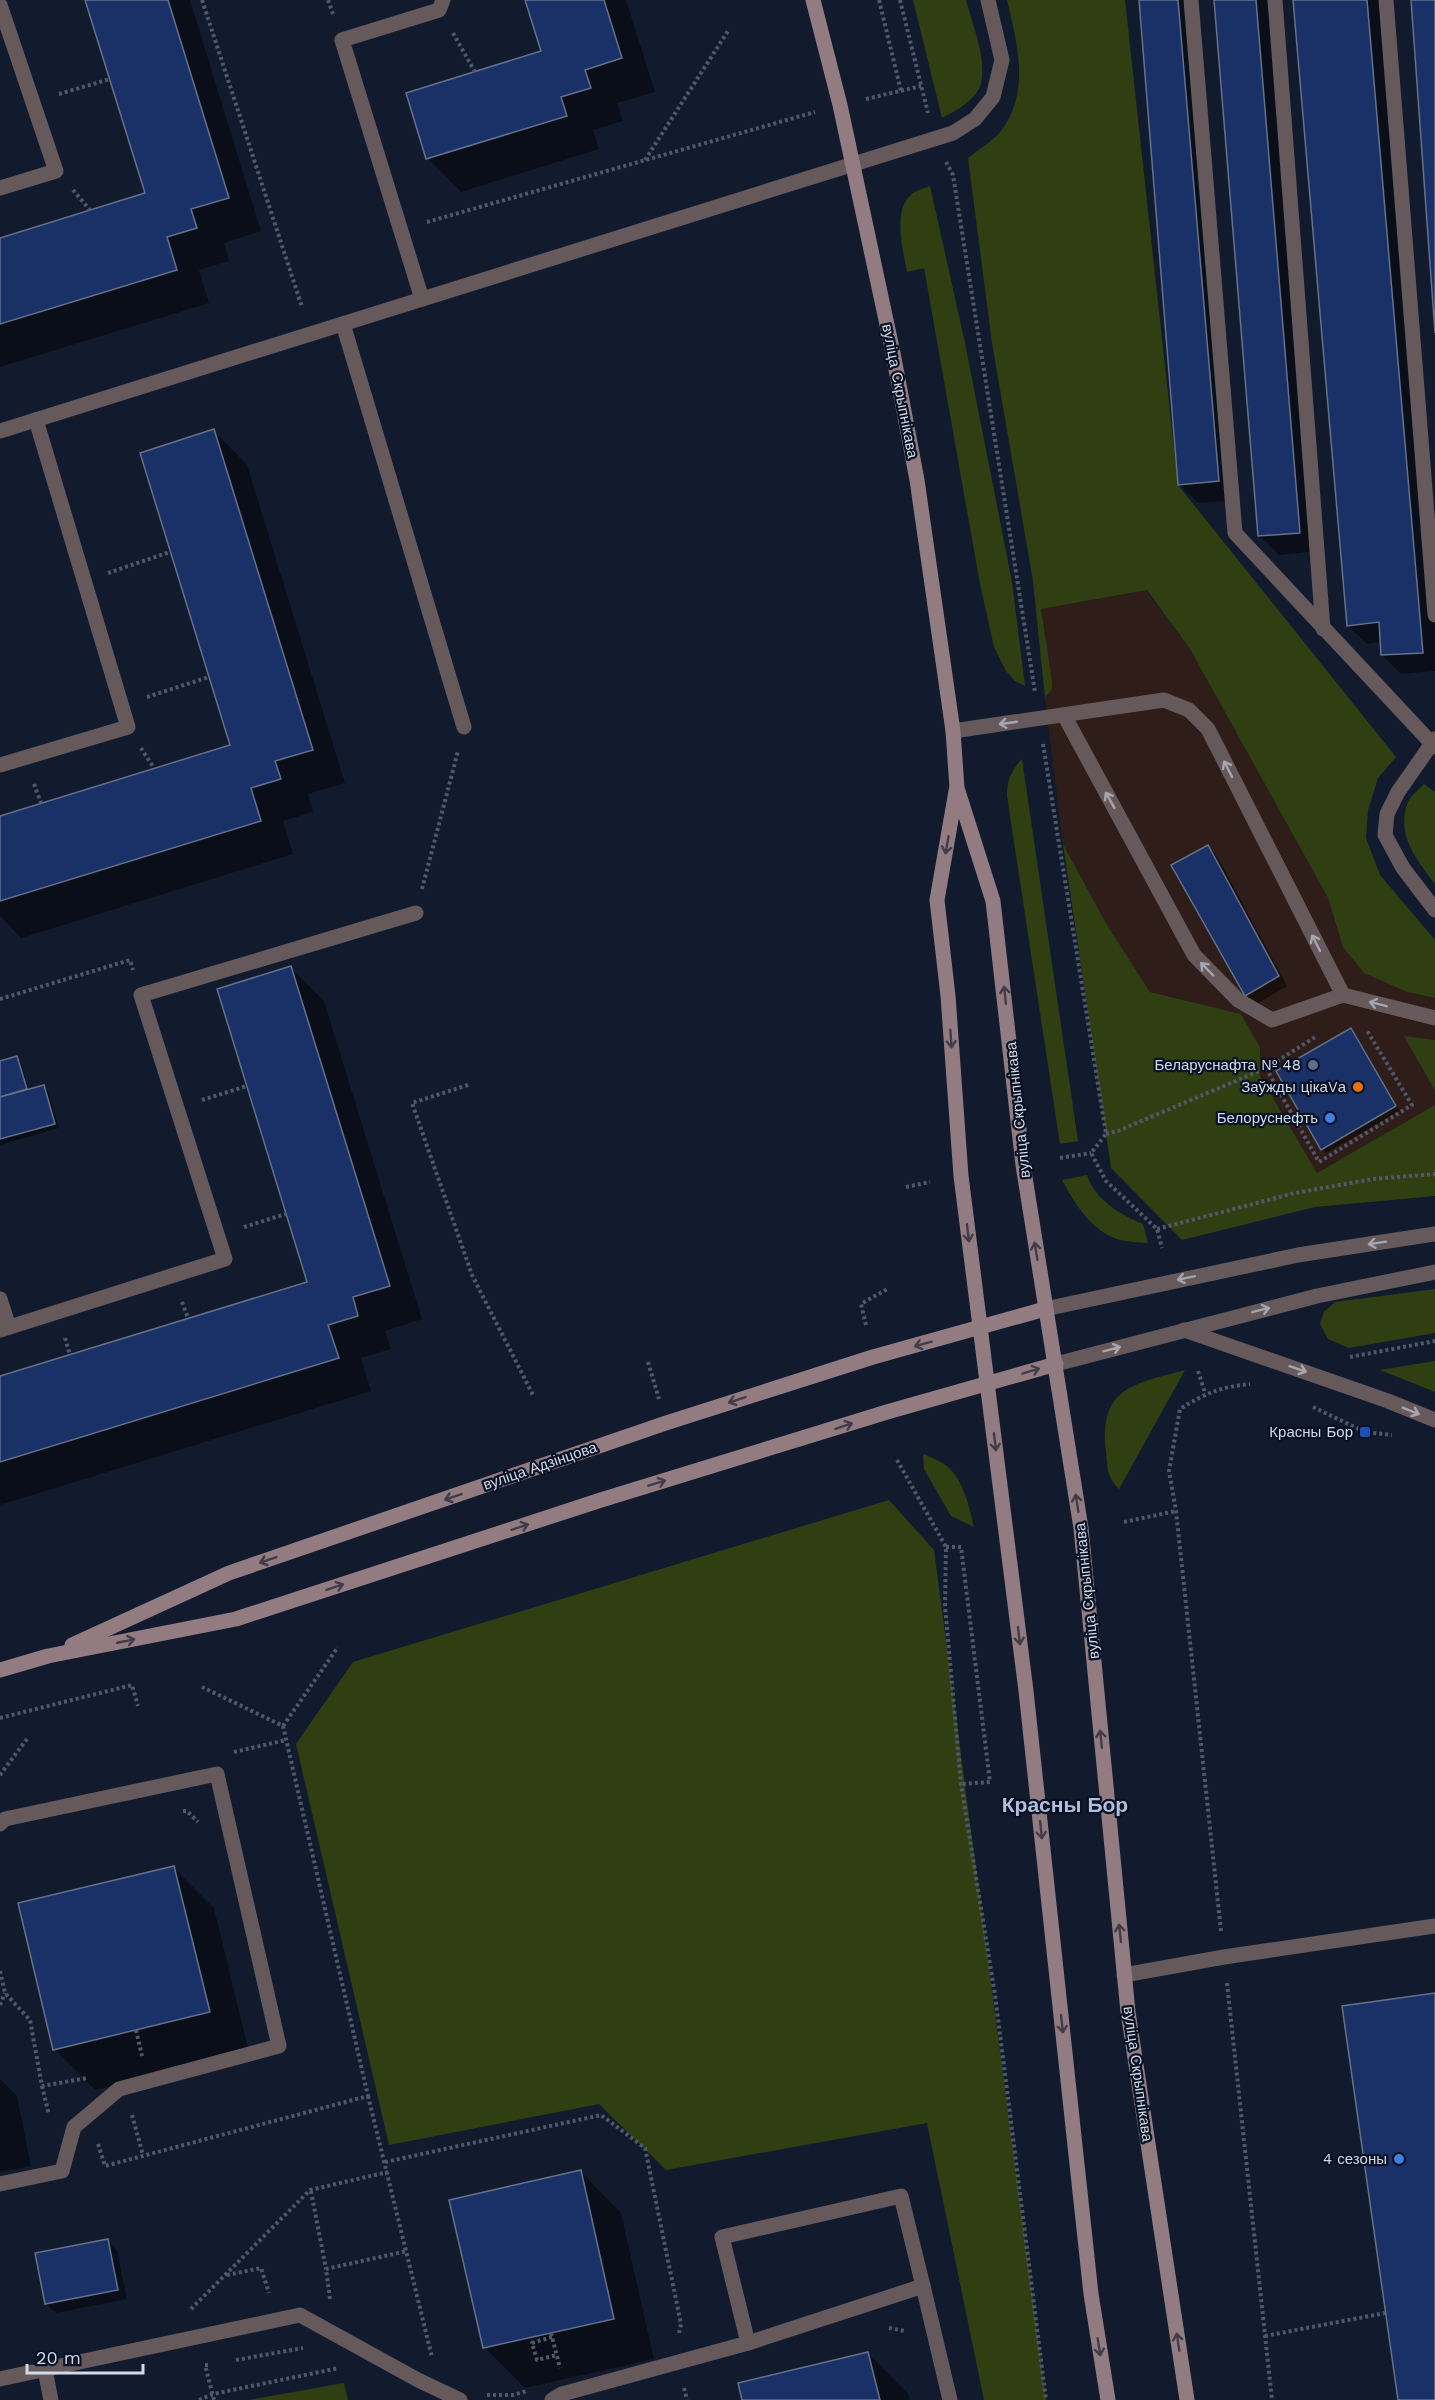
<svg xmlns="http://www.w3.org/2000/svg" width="1435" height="2400" viewBox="0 0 1435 2400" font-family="'Work Sans',sans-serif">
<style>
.commercial{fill:#2f1d19}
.green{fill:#2f3f12}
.shadow{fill:#0007}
.building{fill:#1a3167;stroke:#657189;stroke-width:1.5}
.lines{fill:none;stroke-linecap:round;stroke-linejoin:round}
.path{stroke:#505869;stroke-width:4;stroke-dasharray:3 3;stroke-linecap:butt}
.service{stroke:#66595c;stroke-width:15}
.tertiary{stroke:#66595c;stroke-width:15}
.secondary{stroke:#927c81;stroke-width:15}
.oneway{stroke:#a7a6af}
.oneway2{stroke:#403c49}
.service-dot{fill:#5c6f8a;stroke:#091124;stroke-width:2}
.food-dot{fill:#e8710a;stroke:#091124;stroke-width:2}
.shop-dot{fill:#3f7fe0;stroke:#091124;stroke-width:2}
.transit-dot{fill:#1a4fb4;stroke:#091124;stroke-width:2}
.labels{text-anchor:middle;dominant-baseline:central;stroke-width:4.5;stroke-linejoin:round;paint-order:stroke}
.street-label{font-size:15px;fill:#d3dae7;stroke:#091124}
.poi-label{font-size:15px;fill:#d3dae7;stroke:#091124;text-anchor:end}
.district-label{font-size:21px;font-weight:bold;fill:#b2bfda;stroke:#091124}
</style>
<rect width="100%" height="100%" fill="#121b2e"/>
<path class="commercial" d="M1146,590l44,59 138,249 15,49 64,45 28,6v42l-31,-4 31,55v14l-118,69 -57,-98v-29l-19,-33 -91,-22 -43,-67 -44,-81 -18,-146 4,-3 -8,-86z"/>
<g class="green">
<path d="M913,0h53c6,23 24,67 13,89 -8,14 -24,22 -37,29z"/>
<path d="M1007,0h118l53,485 218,272 -18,21 -10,32 -2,28 14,37 55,65v58l-28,-6 -43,-19 -21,-26 -15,-49 -138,-249 -43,-59 -106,19 11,72v8l-7,9 -12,-117 -41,-238 -24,-185c10,-8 25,-17 33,-27 30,-40 16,-87 6,-131z"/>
<path d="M930,186l35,157 47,239 13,104 -10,-5 -9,-10 -12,-24 -14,-63 -56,-316 -17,4c-4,-21 -15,-63 5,-78 5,-4 13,-6 18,-8z"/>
<path d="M1022,759l56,382 -18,3 -53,-348c0,-16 4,-25 15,-37z"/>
<path d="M1424,784l11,8v92c-18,-24 -40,-50 -27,-82 3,-6 11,-13 16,-18z"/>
<path d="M1063,844l44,81 43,67 91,22 19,33v29l57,97 118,-68v91l-120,11 -133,33 -71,-72z"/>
<path d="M1404,1036l31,4v51z"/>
<path d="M1087,1175c8,25 34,40 56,49l5,19c-9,-1 -19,-1 -28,-3 -28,-8 -45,-36 -58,-60z"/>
<path d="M1435,1289v44l-86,15 -21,-9 -8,-15 4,-12 11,-10z"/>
<path d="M1435,1361v31l-55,-22z"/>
<path d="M1185,1370l-66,119c-13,-13 -11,-20 -13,-38 -7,-64 28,-67 79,-81z"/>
<path d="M923,1454c7,3 15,6 21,10 19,13 25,42 30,63l-23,-11 -27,-47z"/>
<path d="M889,1500l45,50 112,850h-62l-57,-277 -261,47 -67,-66 -210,41 -93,-401 57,-82z"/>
<path d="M344,2383l4,17h-99z"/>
</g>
<g class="shadow">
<path d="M87,0h103l71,231 -37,12 5,18 -30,9 10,33 -209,64v-127l147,-46z"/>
<path d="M526,0h100l29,92 -38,11 6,18 -30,9 6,19 -138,43 -33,-34 115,-106z"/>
<path d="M1140,0h55l43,500 -40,3 -19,-19z"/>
<path d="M1215,0h57l46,551 -39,4 -19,-19z"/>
<path d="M1295,0h88l52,601v70l-34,3 -19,-19 -1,-13 -14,2 -19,-18z"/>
<path d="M214,431l33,34 98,318 -37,11 5,18 -30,9 10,33 -272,84 -21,-22v-99l232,-71z"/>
<path d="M1207,846l10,10 70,130 -32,19 -9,-10z"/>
<path d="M291,968l33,33 98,318 -37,12 6,18 -30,9 10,33 -371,114v-127l309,-95z"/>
<path d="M1351,1030l49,81 -74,42 -4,-4z"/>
<path d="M16,1058l5,4 8,28 15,-4 4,5 11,37 -59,17v-82z"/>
<path d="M174,1868l40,40 35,144 -154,38 -40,-41z"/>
<path d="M0,2079l17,17 14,70 -31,6z"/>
<path d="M581,2172l40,41 33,146 -129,29 -41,-41z"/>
<path d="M108,2241l9,10 10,48 -71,14 -10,-9z"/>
<path d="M868,2353l40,41 2,6h-166z"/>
</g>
<g class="building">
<path d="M85,0h83l61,198 -38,11 6,19 -30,9 10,33 -177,54v-86l145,-45z"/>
<path d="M525,0h79l18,58 -37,12 6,18 -30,9 6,19 -141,43 -20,-66 135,-42z"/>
<path d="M1139,0h39l41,481 -41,4z"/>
<path d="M1214,0h42l44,533 -42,3z"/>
<path d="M1293,0h74l56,653 -42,2 -2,-33 -32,4z"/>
<path d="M1411,0h24v333z"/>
<path d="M214,429l99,321 -38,11 6,18 -30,9 10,33 -261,80v-85l230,-71 -90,-292z"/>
<path d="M1208,845l71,131 -34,20 -74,-131z"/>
<path d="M291,966l99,320 -37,11 5,19 -30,9 11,33 -339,104v-86l307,-94 -90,-293z"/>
<path d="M1351,1028l45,78 -75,44 -45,-79z"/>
<path d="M17,1056l10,33 -27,8v-36z"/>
<path d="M44,1085l11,39 -55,15v-42z"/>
<path d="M174,1866l36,146 -157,38 -35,-147z"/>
<path d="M1435,1993v407h-37l-56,-394z"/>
<path d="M581,2170l33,149 -131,29 -34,-148z"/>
<path d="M108,2239l10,51 -73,14 -10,-51z"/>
<path d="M868,2352l12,48h-138l-4,-17z"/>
</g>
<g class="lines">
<g class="path">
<path d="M202,0l100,307"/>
<path d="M328,0l5,14"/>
<path d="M879,0l22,91"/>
<path d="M900,0l28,113"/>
<path d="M453,33l22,39"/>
<path d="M59,94l51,-15"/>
<path d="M866,99l55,-13"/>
<path d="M645,160l83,-129"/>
<path d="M946,162l7,13 82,517"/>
<path d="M73,190l17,20"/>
<path d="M427,222l388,-110"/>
<path d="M108,573l62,-21"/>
<path d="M147,697l62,-20"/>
<path d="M1043,744l63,390 -15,19 15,28 51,48 5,19"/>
<path d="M141,748l13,20"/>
<path d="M34,784l7,19"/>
<path d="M422,889l36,-138"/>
<path d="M0,999l130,-39 3,10"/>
<path d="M1266,1068l53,94 93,-57 -46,-76"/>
<path d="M468,1085l-56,18 60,172 62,122"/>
<path d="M202,1100l45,-14"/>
<path d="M1106,1134l12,-3 148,-63 51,-32"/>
<path d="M1060,1158l31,-5"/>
<path d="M906,1187l24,-5"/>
<path d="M244,1227l42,-13"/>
<path d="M1157,1229l138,-36 78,-14 62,-5"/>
<path d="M182,1302l6,16"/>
<path d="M866,1325l-5,-21 28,-16"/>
<path d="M65,1338l5,17"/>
<path d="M1350,1357l85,-16"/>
<path d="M648,1362l11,37"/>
<path d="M1198,1371l7,22"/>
<path d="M1313,1407l52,25 27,3"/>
<path d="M897,1460l49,87 -1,59 16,178 34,211 51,405"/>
<path d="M1124,1522l52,-11"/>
<path d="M946,1547h15l29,235 -29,2"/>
<path d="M0,1718l132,-33 6,21"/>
<path d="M283,1726l55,-79"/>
<path d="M234,1752l52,-12"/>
<path d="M0,1775l27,-36"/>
<path d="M183,1811h4l11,11"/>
<path d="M1221,1931l-45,-420 -7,-40 11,-62c26,-16 40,-22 70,-25"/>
<path d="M0,1971l5,22 25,27 12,66 45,-8"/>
<path d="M1227,1983l45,417"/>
<path d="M0,2005l5,-12"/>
<path d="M136,2030l6,26"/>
<path d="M42,2086l7,29"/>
<path d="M368,2096l64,261"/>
<path d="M132,2115l11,40"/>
<path d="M98,2144l7,22 263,-70 -85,-370 -81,-39"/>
<path d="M385,2162l216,-47 44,33 36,176 -2,9"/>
<path d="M311,2191l15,78"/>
<path d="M227,2275l34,-7 8,25"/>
<path d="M330,2299l-4,-30 81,-18"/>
<path d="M191,2309l119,-119 78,-18"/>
<path d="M889,2328l16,3"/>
<path d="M551,2333l9,35"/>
<path d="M1265,2336l120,-23"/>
<path d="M552,2337l-20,6 5,17 20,-5"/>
<path d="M236,2360l67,-12"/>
<path d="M208,2365h-3l9,35"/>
<path d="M684,2388l3,12"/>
<path d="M487,2395h26l14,-4"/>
<path d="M199,2400l14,-6 126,-26"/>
</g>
<g class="service">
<path d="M1191,0l44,533 200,214"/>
<path d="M1275,0l48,629"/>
<path d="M1386,0l49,615"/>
<path d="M0,5l56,166 -56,17"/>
<path d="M422,299l-80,-259 97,-30 4,-10"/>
<path d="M343,324l121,403"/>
<path d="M0,431l953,-298 22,-14 18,-22 9,-37 -14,-60"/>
<path d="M1064,715l130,240 44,45 34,20 71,-25 92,23"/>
<path d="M953,731l211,-31 25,10 19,19 135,266"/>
<path d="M1435,739l-37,53 -11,22 -2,21 18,33 32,42"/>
<path d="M0,765l128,-38 -92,-307"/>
<path d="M0,1299l9,28"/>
<path d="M0,1330l225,-71 -84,-264 275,-82"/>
<path d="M1184,1330l204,71 47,19"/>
<path d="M0,1824l5,-5 212,-45 62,272 -160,43 -45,38 -12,44 -62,13"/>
<path d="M1124,1975l100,-18 211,-31"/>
<path d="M748,2343l-26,-106 179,-41 22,90"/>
<path d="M45,2370l6,30"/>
<path d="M0,2379l300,-64 118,65 42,20"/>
<path d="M552,2400l10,-6 186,-51 175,-57 27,114"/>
</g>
<g class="tertiary">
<path d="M1045,1309l253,-54 137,-21"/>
<path d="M1056,1364l261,-68 118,-24"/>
</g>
<g class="secondary">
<path d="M813,0l27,105 52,243 25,132 36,251 4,57 36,113 30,264 58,363 47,484 59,388"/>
<path d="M956,791l-19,109 11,96 13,180 65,515 65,603 17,106"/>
<path d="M72,1645l157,-72 437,-150 207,-66 172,-48"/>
<path d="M0,1670l48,-14 188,-37 365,-119 286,-88 169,-48"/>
</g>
</g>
<defs><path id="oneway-shaft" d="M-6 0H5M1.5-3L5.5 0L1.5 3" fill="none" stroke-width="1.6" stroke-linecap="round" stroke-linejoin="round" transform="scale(1.5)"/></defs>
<g class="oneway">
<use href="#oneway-shaft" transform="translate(1008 723) rotate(172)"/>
<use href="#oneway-shaft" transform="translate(1228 769) rotate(-117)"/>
<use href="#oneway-shaft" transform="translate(1110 800) rotate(-119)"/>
<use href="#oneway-shaft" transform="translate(1316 943) rotate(-117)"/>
<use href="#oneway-shaft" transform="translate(1207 969) rotate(-134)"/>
<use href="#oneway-shaft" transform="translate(1378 1004) rotate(-166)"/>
<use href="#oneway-shaft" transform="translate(1377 1243) rotate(171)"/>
<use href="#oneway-shaft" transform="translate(1186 1278) rotate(168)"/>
<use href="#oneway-shaft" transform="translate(1261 1310) rotate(-14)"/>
<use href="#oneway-shaft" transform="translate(1112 1349) rotate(-15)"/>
<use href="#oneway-shaft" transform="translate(1298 1369) rotate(19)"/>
<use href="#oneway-shaft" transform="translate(1411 1411) rotate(22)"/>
</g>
<g class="oneway2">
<use href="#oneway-shaft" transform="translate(947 845) rotate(100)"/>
<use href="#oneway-shaft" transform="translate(1005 995) rotate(-96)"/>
<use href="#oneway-shaft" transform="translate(951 1039) rotate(86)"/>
<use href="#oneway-shaft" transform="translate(968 1233) rotate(83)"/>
<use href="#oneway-shaft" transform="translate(1036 1251) rotate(-99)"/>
<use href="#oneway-shaft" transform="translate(923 1344) rotate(165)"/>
<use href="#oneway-shaft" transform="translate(1031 1371) rotate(-17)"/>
<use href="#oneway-shaft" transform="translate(737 1400) rotate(162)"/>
<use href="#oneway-shaft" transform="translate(844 1426) rotate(-18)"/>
<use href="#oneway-shaft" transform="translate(995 1442) rotate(83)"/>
<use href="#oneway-shaft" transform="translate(657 1483) rotate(-17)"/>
<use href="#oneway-shaft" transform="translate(453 1497) rotate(161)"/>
<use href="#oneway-shaft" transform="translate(1077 1503) rotate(-99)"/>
<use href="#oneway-shaft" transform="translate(520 1527) rotate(-18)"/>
<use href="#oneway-shaft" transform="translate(268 1560) rotate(161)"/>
<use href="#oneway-shaft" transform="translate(335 1587) rotate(-18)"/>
<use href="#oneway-shaft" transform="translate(1019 1636) rotate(83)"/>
<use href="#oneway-shaft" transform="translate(126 1641) rotate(-11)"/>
<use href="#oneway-shaft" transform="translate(1101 1739) rotate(-96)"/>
<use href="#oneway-shaft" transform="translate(1041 1830) rotate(84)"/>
<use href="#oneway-shaft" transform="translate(1120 1933) rotate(-96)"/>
<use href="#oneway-shaft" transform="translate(1062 2024) rotate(84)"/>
<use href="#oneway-shaft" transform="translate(1178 2342) rotate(-99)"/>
<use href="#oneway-shaft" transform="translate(1099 2347) rotate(81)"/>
</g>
<circle class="service-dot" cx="1313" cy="1065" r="6"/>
<circle class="food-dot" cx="1358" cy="1087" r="6"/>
<g class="shop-dot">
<circle cx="1330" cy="1118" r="6"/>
<circle cx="1399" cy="2159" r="6"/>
</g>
<rect class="transit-dot" x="1359" y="1426" width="12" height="12" rx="3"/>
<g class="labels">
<g class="street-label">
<text transform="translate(900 391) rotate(79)">вуліца Скрыпнікава</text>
<text transform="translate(1018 1110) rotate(-96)">вуліца Скрыпнікава</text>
<text transform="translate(540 1466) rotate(-19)">вуліца Адзінцова</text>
<text transform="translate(1087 1591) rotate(-96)">вуліца Скрыпнікава</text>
<text transform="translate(1138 2074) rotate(82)">вуліца Скрыпнікава</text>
</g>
<g class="poi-label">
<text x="1301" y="1065">Беларуснафта № 48</text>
<text x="1346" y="1087">Заўжды цікаVа</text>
<text x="1318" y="1118">Белоруснефть</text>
<text x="1353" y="1432">Красны Бор</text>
<text x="1387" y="2159">4 сезоны</text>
</g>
<g class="district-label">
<text x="1065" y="1804">Красны Бор</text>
</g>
</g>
<path d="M27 2364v9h116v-9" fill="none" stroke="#d3dae7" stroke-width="3"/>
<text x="36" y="2364" font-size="18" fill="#d3dae7" stroke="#091124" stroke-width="4.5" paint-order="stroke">20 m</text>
</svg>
